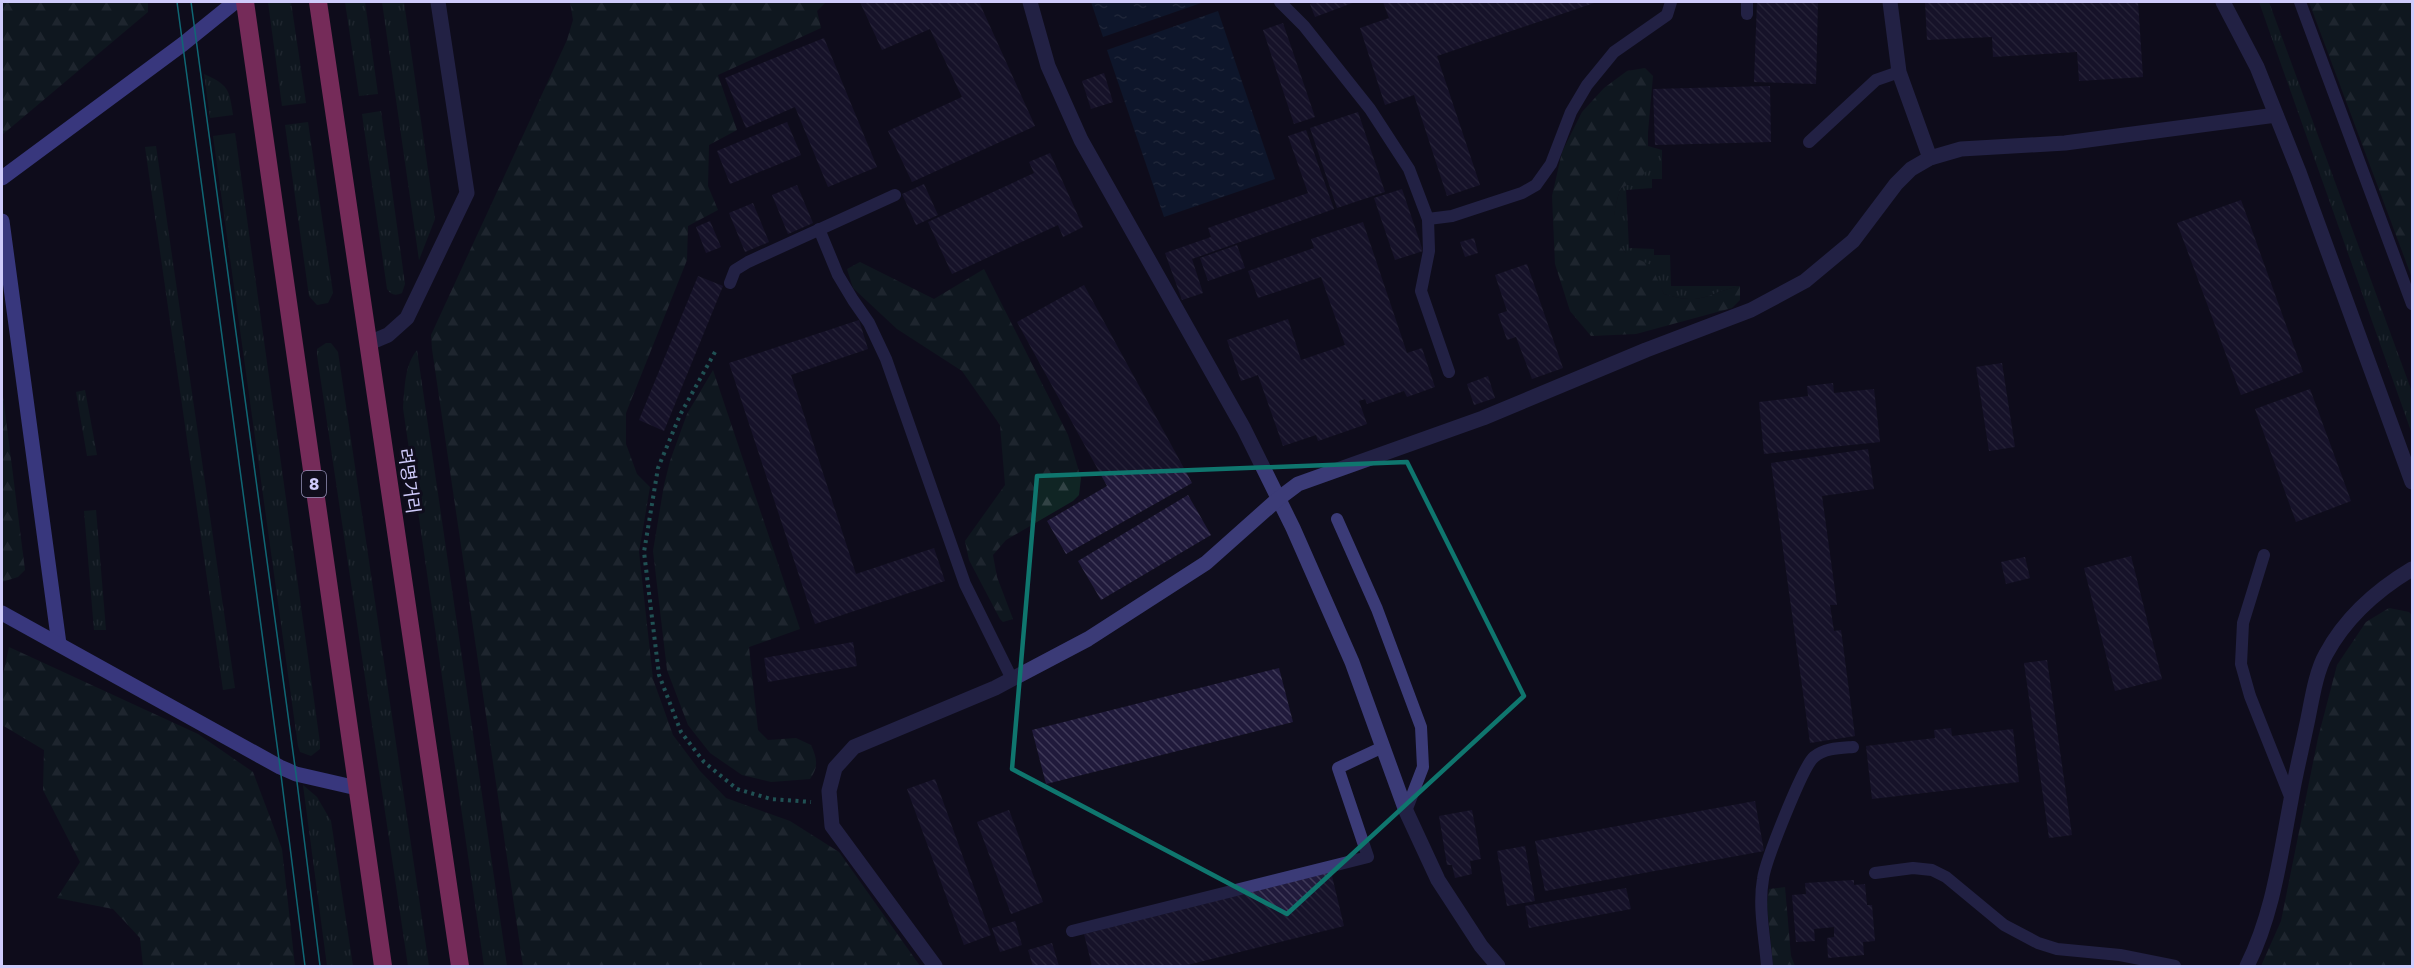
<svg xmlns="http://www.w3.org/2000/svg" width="2414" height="968" viewBox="0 0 2414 968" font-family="'Golos Text','Noto Sans KR',sans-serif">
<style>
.grass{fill:url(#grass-tufts)}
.forest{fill:url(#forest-firs)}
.water{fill:url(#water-ripples)}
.building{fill:url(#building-back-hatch)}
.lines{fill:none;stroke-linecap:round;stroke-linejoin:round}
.path{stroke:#36a59a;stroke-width:4;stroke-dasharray:3 4.5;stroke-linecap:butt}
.lane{stroke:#3b3b77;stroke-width:12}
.street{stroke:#3b3b77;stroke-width:15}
.secondary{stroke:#6a6cf4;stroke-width:15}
.highway{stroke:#f250a4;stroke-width:18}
.tram{stroke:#11d5e1;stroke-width:1.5}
.marked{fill:none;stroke:#0f766e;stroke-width:4.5;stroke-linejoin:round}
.labels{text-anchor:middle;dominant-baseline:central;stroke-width:6;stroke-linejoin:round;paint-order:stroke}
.shield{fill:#0f0d1c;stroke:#9592b8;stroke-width:1.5}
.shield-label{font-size:16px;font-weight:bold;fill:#cfcbfb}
.street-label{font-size:18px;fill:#cfcbfb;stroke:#0f0d1c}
</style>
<defs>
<pattern id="grass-tufts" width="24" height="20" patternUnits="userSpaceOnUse" patternTransform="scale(1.5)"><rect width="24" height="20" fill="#102524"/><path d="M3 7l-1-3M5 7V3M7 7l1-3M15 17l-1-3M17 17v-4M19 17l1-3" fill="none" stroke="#324345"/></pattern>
<pattern id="forest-firs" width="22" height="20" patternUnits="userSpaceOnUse" patternTransform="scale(1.5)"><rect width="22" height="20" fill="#102524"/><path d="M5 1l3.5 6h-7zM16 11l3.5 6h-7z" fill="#324345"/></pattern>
<pattern id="water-ripples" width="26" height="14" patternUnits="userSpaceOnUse" patternTransform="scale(1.5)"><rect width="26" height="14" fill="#0f233e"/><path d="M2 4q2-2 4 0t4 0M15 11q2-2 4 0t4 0" fill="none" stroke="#31425b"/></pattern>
<pattern id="building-back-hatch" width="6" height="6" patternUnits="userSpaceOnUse" patternTransform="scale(1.5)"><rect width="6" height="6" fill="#201a3b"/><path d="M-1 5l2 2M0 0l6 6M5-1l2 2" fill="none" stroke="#3f3a58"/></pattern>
</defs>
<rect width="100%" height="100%" fill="#0f0d1c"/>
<g class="grass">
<path d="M268,2h23l15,101 -24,3z"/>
<path d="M345,2h20l13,92 -19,2z"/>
<path d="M382,2h22l31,217 -16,41z"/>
<path d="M2259,2h10l143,390v42z"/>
<path d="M204,74c24,11 25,14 29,41l-23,3z"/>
<path d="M381,111l24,173 -3,9c-7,3 -11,2 -15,-4l-25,-175z"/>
<path d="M308,122l25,171 -5,10 -11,2 -8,-9 -24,-171z"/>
<path d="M235,133l85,610v6l-9,7 -11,-4 -2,-6 -85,-610z"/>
<path d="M156,146l79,542 -12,2 -78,-543z"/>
<path d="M1648,146l14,4v29h-10v9l-26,2 3,58 25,1v6h16l1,31h69c-36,8 -37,20 -76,8 -9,-20 -23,-29 -39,-42 -18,-15 -11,-46 -4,-64 25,-11 27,-15 27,-42z"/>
<path d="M326,343h5l7,9 91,614h-21l-91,-611v-6z"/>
<path d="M417,350l90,616h-23l-81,-558c2,-20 1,-42 14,-58z"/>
<path d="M85,390l12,65 -10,1 -11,-64z"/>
<path d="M96,510l10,120h-12l-10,-119z"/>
<path d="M303,785l14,12 14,24 22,145h-26z"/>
</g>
<g class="forest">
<path d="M2,2h146v10l-146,123z"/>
<path d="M570,2h256l-9,9 4,17 -103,47 19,55 -28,15 -1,41 10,24 -30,16 -1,34 -61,153v31l11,30 13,13 -11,65 14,127 20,56 27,36 26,27 64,23 49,31 81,114h-397l-91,-617 -1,-14 136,-295 6,-20z"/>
<path d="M2309,2h103v276z"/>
<path d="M1645,68l8,8 -5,56v37l-9,11 -18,8c-7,18 -13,49 4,64 8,6 18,9 26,13l13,29c39,12 40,0 76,-8v14l-8,8 -96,26 -45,2 -21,-25 -15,-47 -3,-68 10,-44 20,-40 22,-24 23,-17z"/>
<path d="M860,262l74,37 50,-30 84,166 13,43 -2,17 -6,6 -67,39 -13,15 4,22 16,42 -10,3 -3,-3 -31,-59 -4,-19 40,-56 -5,-60 -38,-54 -65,-42 -44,-41 -6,-19z"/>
<path d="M713,370l87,259 -51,18 9,83 10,10 28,-2 15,7c6,13 8,22 -1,34l-39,3 -29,-7 -32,-22 -22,-28 -21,-55 -14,-119 11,-66 6,-24 17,-47z"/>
<path d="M2,388l23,182 -7,7 -16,5z"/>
<path d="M2389,608l20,4 3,3v351h-151l20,-45 37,-183 19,-73 29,-43z"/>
<path d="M9,647l189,87 55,38 29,77 13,117h-152l-3,-28 -27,-29 -56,-11 23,-36 -37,-72 1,-40 -42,-25v-46z"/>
<path d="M1785,887l6,69 4,10h-22l-6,-62 2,-15z"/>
</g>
<g class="water">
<path d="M1091,2h113l-101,35z"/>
<path d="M1218,11l57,168 -111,38 -57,-167z"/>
</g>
<g class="building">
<path d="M860,2h119l56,124 -123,56 -24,-51 74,-34 -32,-68 -48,21z"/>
<path d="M1316,2h39l-40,15 -5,-13z"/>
<path d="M1383,2h214l-160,54 43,129 -33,11 -33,-101 -29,10 -25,-77 29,-10z"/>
<path d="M1757,2h61l-2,82 -62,-2z"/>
<path d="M1925,2h213l5,75 -64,4 -2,-29 -84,5 -1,-20 -65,3z"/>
<path d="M1283,23l32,94 -21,7 -31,-94z"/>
<path d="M824,38l53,129 -49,20 -33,-80 -49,21 -21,-50z"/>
<path d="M1104,73l9,29 -22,7 -9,-28z"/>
<path d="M1770,86l1,56 -116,3 -2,-56z"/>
<path d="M1358,112l27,80 -48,16 -27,-80z"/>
<path d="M787,122l14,33 -71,29 -13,-33z"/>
<path d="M1306,130l28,79 -142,50 11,34 -21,7 -17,-47 46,-16 -3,-9 100,-35 -20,-57z"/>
<path d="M1050,153l33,74 -20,10 -5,-12 -106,49 -24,-52 106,-49 -5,-11z"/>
<path d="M924,184l14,31 -22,10 -14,-31z"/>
<path d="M797,185l16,38 -25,11 -16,-39z"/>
<path d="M1402,189l21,62 -28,9 -21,-62z"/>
<path d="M2241,200l62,172 -62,23 -64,-172z"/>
<path d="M753,203l16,39 -24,10 -16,-39z"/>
<path d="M710,221l11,26 -15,6 -10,-26z"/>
<path d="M1363,222l44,131 15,-5 13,39 -28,10 -3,-6 -37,13 -2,-5 -6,2 8,23 -49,17 -2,-6 -33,11 -25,-71 -17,6 -14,-41 61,-21 13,41 44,-15 -24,-68 -63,21 -10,-27 66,-23 -3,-9z"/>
<path d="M1474,238l4,15 -13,4 -5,-15z"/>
<path d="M1237,245l8,23 -37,13 -8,-23z"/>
<path d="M1527,264l36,104 -31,11 -16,-42 -9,3 -9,-26 9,-3 -12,-36z"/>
<path d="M698,276l25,10 -59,145 -25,-11z"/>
<path d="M1084,285l108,198 -126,71 -19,-33 60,-35 -90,-164z"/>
<path d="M859,320l9,29 -77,26 65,199 78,-26 11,33 -130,43 -86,-261z"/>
<path d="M2002,363l13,84 -26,4 -13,-84z"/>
<path d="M1488,376l7,22 -21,7 -7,-21z"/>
<path d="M1833,383l1,10 40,-4 6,53 -116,12 -5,-52 49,-6 -1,-10z"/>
<path d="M2310,389l41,112 -55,21 -41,-113z"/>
<path d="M1868,449l6,40 -52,7 15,109h-7l4,26 7,-1 14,106 -45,7 -39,-280z"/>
<path d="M1188,495l23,40 -110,65 -23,-39z"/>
<path d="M2131,556l31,123 -47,12 -31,-123z"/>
<path d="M2025,557l5,21 -24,6 -5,-22z"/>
<path d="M853,642l4,24 -89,16 -4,-24z"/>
<path d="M2047,660l25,175 -23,3 -25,-175z"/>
<path d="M1279,668l14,54 -247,62 -14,-54z"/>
<path d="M1951,728l1,8 61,-7 6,53 -147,17 -6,-53 69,-8 -1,-8z"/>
<path d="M935,779l56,156 -27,10 -57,-156z"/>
<path d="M1755,801l9,50 -219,40 -10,-50z"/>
<path d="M1009,810l34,92 -32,12 -34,-92z"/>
<path d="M1472,810l9,49 -11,2 2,13 -17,4 -3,-13h-5l-8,-49z"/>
<path d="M1525,846l10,55 -28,5 -10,-55z"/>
<path d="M1331,872l13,54 -161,40h-91l-8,-32z"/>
<path d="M1854,880v5l11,-1 2,21h5l3,36 -12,1 1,13 -36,3 -1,-20 7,-1v-10l-20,2 1,12 -19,1 -4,-47 14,-1 -1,-11z"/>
<path d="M1626,888l5,21 -102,19 -4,-22z"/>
<path d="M1015,921l7,24 -22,7 -8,-24z"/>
<path d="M1052,943l7,23h-26l-5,-16z"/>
</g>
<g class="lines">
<path class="path" d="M715,352l-35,63 -22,53 -14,84 15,123 22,57 23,30 33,27 34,10 40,3"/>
<g class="lane">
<path d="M1280,2l24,24 66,83 39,60 19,50 1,32 -8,40 28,81"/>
<path d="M1747,2v12"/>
<path d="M2300,2l112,302"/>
<path d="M1809,142l67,-62 23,-8"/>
<path d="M1428,219l24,-3 70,-23 14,-8 15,-21 20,-52 16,-27 27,-33 53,-37 4,-13"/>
<path d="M819,229l19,46 15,25 16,23 17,36 79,225 47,95"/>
<path d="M730,283l5,-13 13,-8 147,-67"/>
<path d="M1337,519l40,90 44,118 2,40 -17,44"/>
<path d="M2264,555l-21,68 -2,41 9,32 41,103"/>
<path d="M1875,873l38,-5 19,2 14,7 58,48 34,18 19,6 63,6 55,11"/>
<path d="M1072,931l296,-74 -30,-89 45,-21"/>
<path d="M1767,966c-2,-27 -9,-59 -4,-87 2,-17 40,-113 51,-122 11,-9 26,-9 39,-10"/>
</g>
<g class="street">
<path d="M1030,2l18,64 33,74 163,289 49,99 59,134 54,149 32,69 43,66 17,20"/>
<path d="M1890,2l9,70 31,86"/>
<path d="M2223,2l34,65 42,105 113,310"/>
<path d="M369,343l19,-8 19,-17 60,-125 -29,-191"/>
<path d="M935,966l-103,-140 -3,-35 6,-23 19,-21 141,-59 93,-49 118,-76 72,-64 20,-15 185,-66 163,-68 105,-40 54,-29 48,-40 43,-57 15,-15 19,-11 31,-9 104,-6 211,-28"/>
<path d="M2247,966c26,-52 33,-109 44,-166 4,-24 10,-48 15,-72 5,-22 9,-55 20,-74 20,-37 51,-64 86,-85"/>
</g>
<g class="secondary">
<path d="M2,178l181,-134 52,-42"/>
<path d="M2,221l57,423"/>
<path d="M2,613l278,154 16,7 61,14"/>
</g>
<g class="highway">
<path d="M245,2l138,964"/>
<path d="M318,2l142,964"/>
</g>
<g class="tram">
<path d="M177,2l103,765 25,199"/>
<path d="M191,2l105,772 24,192"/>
</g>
</g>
<path d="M0 0H2414V968H0ZM1407,462l117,234 -237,218 -275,-145 25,-293z" fill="#0f0d1c" fill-opacity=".55" fill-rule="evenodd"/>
<path class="marked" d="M1407,462l117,234 -237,218 -275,-145 25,-293z"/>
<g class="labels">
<rect class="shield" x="302" y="471" width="24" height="26" rx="4.5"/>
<g class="shield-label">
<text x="314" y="484">8</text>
</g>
<g class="street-label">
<text transform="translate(410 481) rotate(82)">려명거리</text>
</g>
</g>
<rect width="2414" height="968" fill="none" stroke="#cfcbfb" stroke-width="6"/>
</svg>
